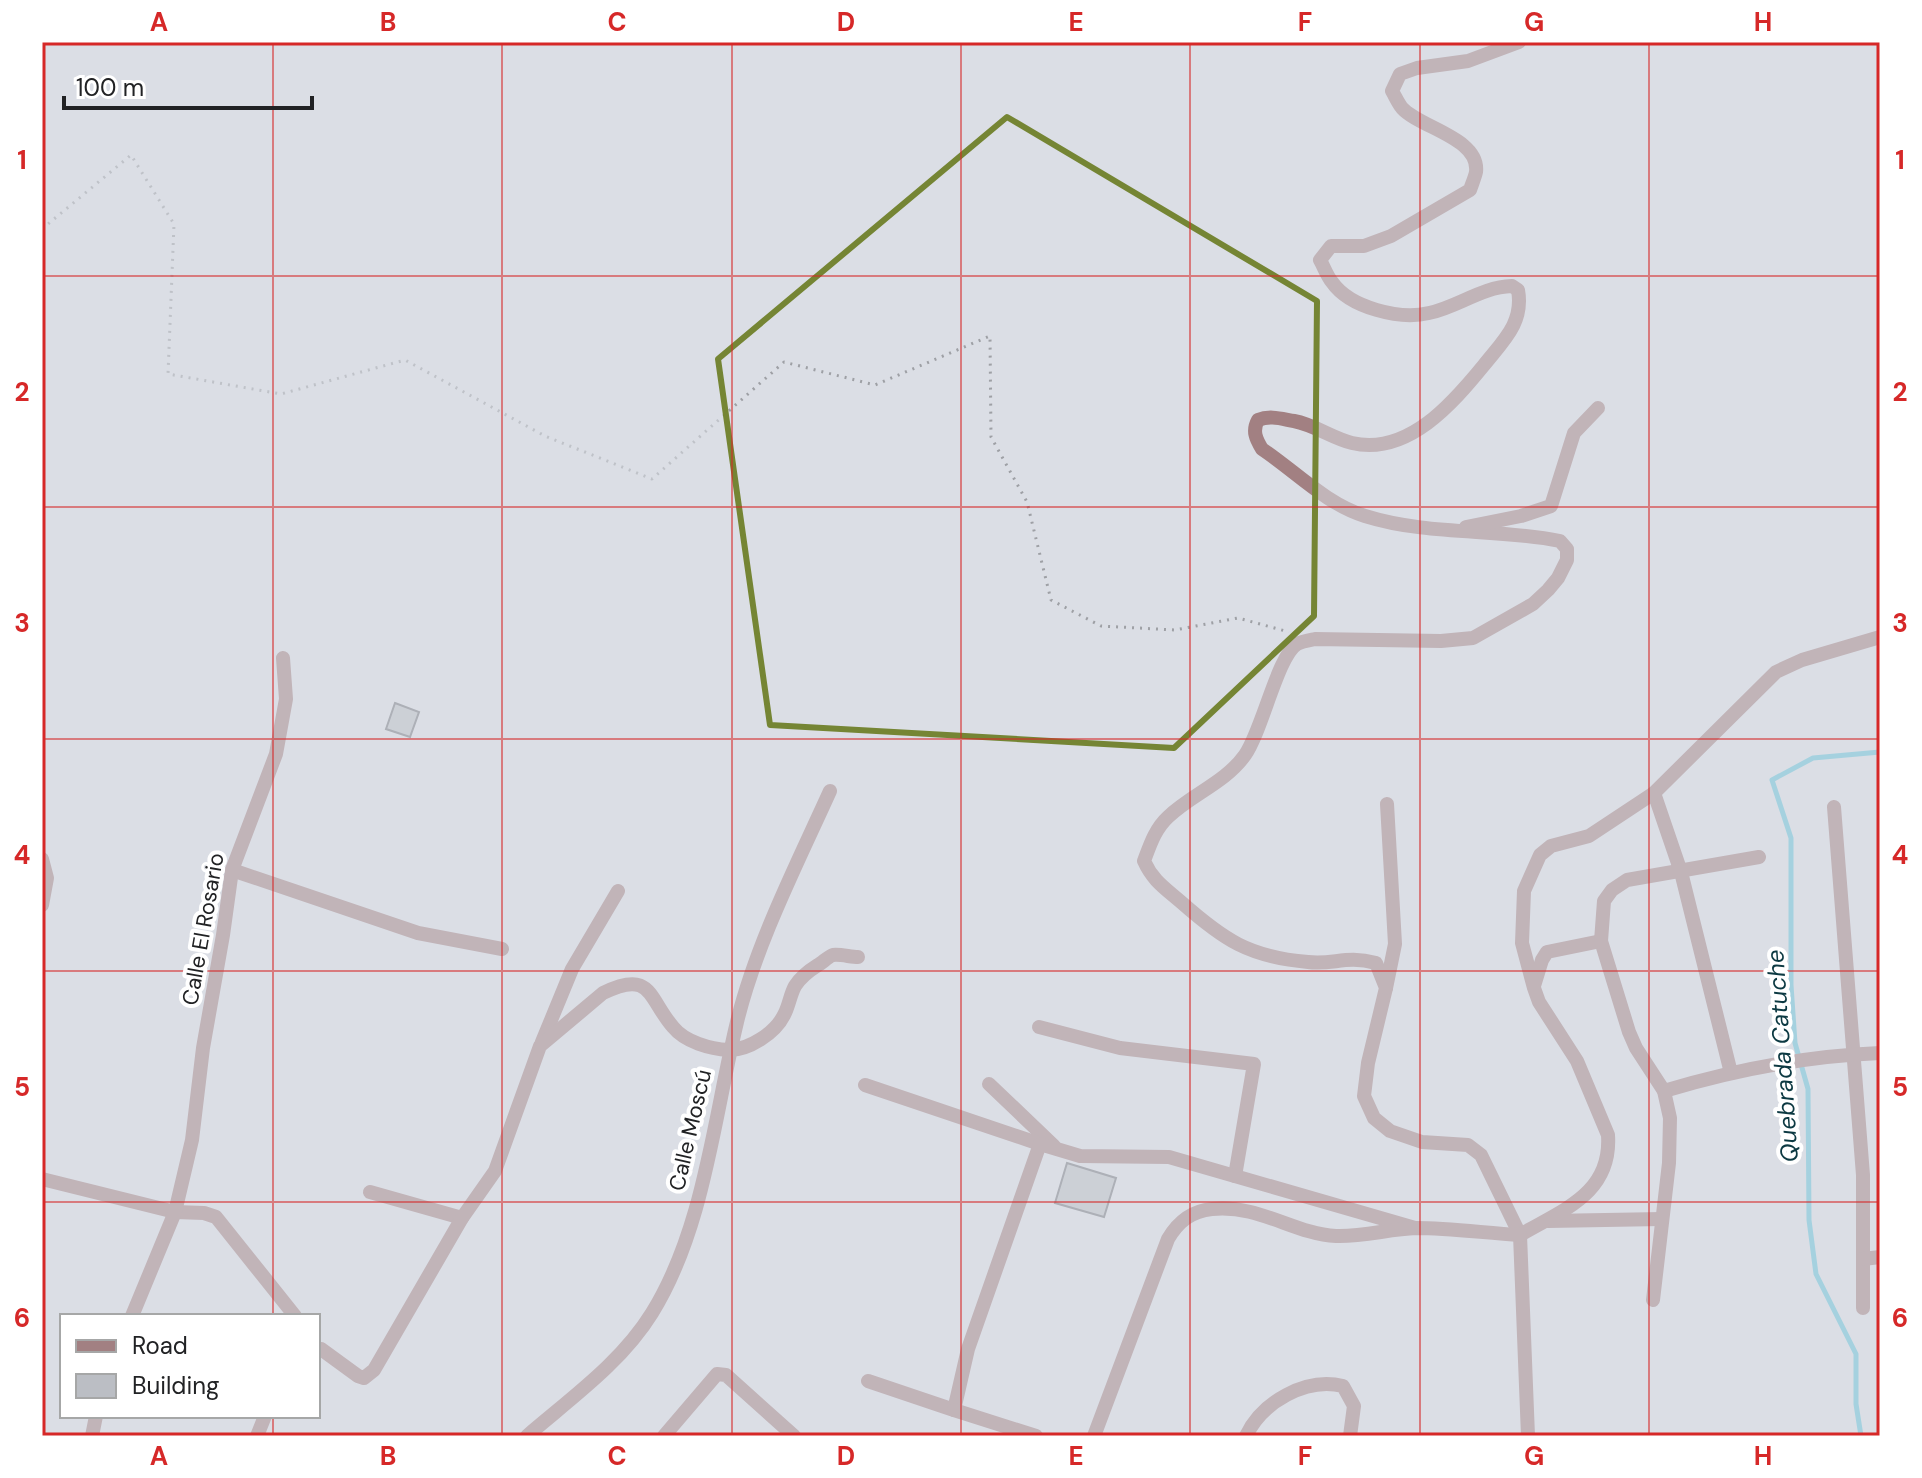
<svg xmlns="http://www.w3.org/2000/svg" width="1922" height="1478" viewBox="0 0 1922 1478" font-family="'DM Sans',sans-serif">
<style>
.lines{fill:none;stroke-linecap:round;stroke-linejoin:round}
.stream{stroke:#65c2d7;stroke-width:5}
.building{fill:#bbbec4;stroke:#75787e;stroke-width:2}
.path{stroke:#9ea0a5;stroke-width:3;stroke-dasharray:2 6;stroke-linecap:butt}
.minor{stroke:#a28082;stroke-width:14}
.marked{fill:none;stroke:#758534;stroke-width:6;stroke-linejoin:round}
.grid{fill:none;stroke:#d62828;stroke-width:2;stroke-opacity:0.55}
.labels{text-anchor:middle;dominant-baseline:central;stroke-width:8;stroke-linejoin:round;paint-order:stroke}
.street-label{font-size:22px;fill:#212224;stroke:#fff}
.water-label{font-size:24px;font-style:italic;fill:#0c3942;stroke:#fff}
.neatline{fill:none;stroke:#d62828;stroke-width:3}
.grid-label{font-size:26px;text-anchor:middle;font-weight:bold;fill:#d62828}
</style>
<rect width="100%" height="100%" fill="#dbdee5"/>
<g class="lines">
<path class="stream" d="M1861,1436l-5,-32v-50l-40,-80 -7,-54 -1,-131 -13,-46 -4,-58v-147l-19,-58 41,-22 67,-6"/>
</g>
<g class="building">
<path d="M395,703l24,9 -9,25 -24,-8z"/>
<path d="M1067,1163l49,15 -12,39 -49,-14z"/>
</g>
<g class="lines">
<path class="path" d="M42,229l89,-74 43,69 -6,150 113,20 124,-34 140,76 107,43 132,-117 91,23 115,-49 1,101 36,65 24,98 50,26 74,4 63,-12 51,14"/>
<g class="minor">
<path d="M1519,42l-51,19 -51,7 -17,6 -8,17c3,5 6,12 10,17 18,20 78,30 74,64 -1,5 -4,12 -6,18l-79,46 -27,10h-33l-11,14c4,7 7,16 12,22 18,26 68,38 97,31 29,-6 52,-26 83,-27l6,4c6,33 -15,51 -34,75 -31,38 -76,91 -132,78 -20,-5 -37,-18 -58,-22 -12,-2 -24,-6 -36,-1 -6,11 -2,19 4,29 33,22 64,55 103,67 64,20 131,12 195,25l7,8v11l-9,18 -10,12 -15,14 -60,34 -32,3 -126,-2c-5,1 -13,2 -18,5 -19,11 -35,87 -52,111 -20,28 -53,39 -77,62 -13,12 -18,28 -24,44 9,20 21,27 37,41 43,38 68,55 127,60 26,3 38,-7 68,1l10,25 -18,75 -4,33 10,22 16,13 32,11 46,3 13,10 39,80 8,201"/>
<path d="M1466,527l55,-11 30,-10 23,-73 24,-25"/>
<path d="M1654,793l27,79 50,201"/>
<path d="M1834,807l29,368v133"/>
<path d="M42,859l5,19 -5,27"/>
<path d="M232,870l186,63 84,16"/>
<path d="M1534,986l8,-26 5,-8 54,-11"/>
<path d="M1386,988l9,-44 -8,-140"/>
<path d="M1039,1027l81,21 134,16 -19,112"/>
<path d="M542,1042l30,-73 46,-78"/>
<path d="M989,1084l65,62"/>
<path d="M865,1085l175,59"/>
<path d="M1664,1091c70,-21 143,-35 216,-38"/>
<path d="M42,1179l133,33 29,1 12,4 79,99"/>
<path d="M370,1192l92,26"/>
<path d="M1548,1221l114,-2"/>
<path d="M1520,1235c42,-25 92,-41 88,-100l-31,-74 -38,-59 -5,-14 -12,-45 2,-52 16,-36 11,-9 38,-10 65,-43 122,-121 26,-12 78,-23"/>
<path d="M1863,1259l17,-2"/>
<path d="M1653,1300l16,-137 1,-45 -6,-27 -28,-43 -7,-16 -28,-91 3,-40 8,-11 15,-10 132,-23"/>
<path d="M132,1316l43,-104 17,-72 11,-92 20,-113 9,-65 44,-116 10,-55 -3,-41"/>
<path d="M321,1349l37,27 6,2 10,-8 88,-152 33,-47 45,-125 63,-53c49,-24 45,5 70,34 12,15 37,22 56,23 20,0 46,-17 55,-35 5,-9 6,-20 11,-29 5,-8 15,-16 23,-21 4,-2 11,-9 15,-10 7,-1 18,2 25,2"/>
<path d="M868,1381l86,29 14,-61 72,-205 40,12 89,1 246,71"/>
<path d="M954,1410l82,26"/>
<path d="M92,1436l4,-20"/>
<path d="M257,1436l8,-20"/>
<path d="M527,1436c44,-38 94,-73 125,-123 52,-84 62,-196 85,-291 19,-78 60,-158 93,-231"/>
<path d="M664,1436l53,-62 9,1 68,61"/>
<path d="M1094,1436l74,-197c10,-17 23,-28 44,-30 47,-5 82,25 124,27 27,1 53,-7 80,-8 34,0 69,5 104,7"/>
<path d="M1246,1436c16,-34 60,-59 97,-50l11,20 -4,30"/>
</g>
</g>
<path d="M0 0H1922V1478H0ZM1007,117l310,184 -3,315 -140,132 -404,-23 -52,-366z" fill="#dbdee5" fill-opacity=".55" fill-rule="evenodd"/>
<path class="marked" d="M1007,117l310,184 -3,315 -140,132 -404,-23 -52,-366z"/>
<path class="grid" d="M273,42v1274M502,42v1394M732,42v1394M961,42v1394M1190,42v1394M1420,42v1394M1649,42v1394M42,276h1838M42,507h1838M42,739h1838M42,971h1838M42,1202h1838M273,1416v20"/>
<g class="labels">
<g class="street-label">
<text transform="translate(203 929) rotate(-80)">Calle El Rosario</text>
<text transform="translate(690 1130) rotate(-77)">Calle Moscú</text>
</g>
<g class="water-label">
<text transform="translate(1782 1056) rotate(-94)">Quebrada Catuche</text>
</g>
</g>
<rect width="1922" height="1478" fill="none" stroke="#ffffff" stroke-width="88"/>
<rect x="60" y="1314" width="260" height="104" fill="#ffffff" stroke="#a6a7a7" stroke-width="2"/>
<rect x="76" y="1340" width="40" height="12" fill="#a28082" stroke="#a6a7a7" stroke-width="2"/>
<text x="132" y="1354" font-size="24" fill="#212224">Road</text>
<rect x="76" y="1374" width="40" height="24" fill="#bbbec4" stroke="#a6a7a7" stroke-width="2"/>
<text x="132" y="1394" font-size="24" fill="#212224">Building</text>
<path d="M64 96v12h248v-12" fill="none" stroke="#212224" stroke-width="4"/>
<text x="76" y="96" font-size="24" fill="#212224" stroke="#ffffff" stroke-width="6" paint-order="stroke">100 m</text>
<rect x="44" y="44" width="1834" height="1390" class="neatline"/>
<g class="grid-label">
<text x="159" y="31">A</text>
<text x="388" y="31">B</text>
<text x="617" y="31">C</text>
<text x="846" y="31">D</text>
<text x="1076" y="31">E</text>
<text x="1305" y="31">F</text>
<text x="1534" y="31">G</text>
<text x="1763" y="31">H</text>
<text x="22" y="169">1</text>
<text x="1900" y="169">1</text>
<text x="22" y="401">2</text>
<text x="1900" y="401">2</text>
<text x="22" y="632">3</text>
<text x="1900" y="632">3</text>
<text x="22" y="864">4</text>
<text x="1900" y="864">4</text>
<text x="22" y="1096">5</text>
<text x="1900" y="1096">5</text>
<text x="22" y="1327">6</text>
<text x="1900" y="1327">6</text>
<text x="159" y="1465">A</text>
<text x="388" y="1465">B</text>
<text x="617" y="1465">C</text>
<text x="846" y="1465">D</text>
<text x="1076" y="1465">E</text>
<text x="1305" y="1465">F</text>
<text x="1534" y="1465">G</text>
<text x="1763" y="1465">H</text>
</g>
</svg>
